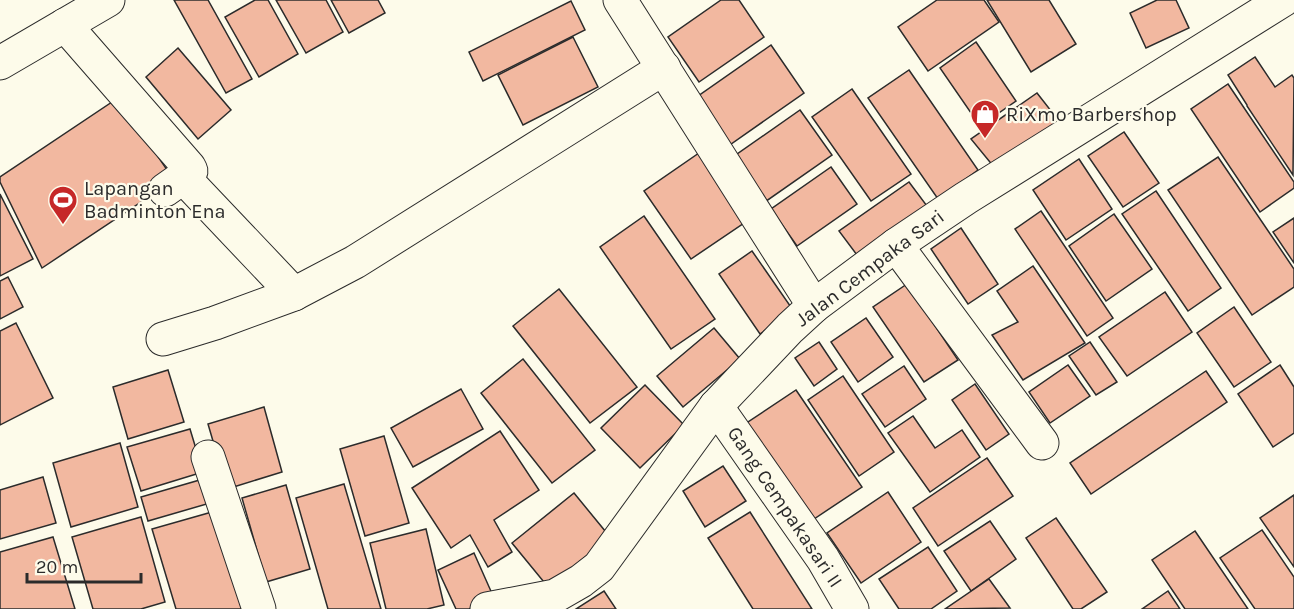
<svg xmlns="http://www.w3.org/2000/svg" width="1294" height="609" viewBox="0 0 1294 609" font-family="Karla,sans-serif">
<style>
.building{fill:#f2b8a0;stroke:#2b2b2b;stroke-width:1.5}
.lines{fill:none;stroke-linecap:round;stroke-linejoin:round}
.minor-casing{stroke:#2b2b2b;stroke-width:35}
.minor{stroke:#fdfbea;stroke-width:33}
.labels{text-anchor:middle;dominant-baseline:central;stroke-width:4.5;stroke-linejoin:round;paint-order:stroke}
.poi-label{font-size:20px;fill:#2b2b2b;stroke:#fdfbea;text-anchor:start}
.street-label{font-size:20px;fill:#2b2b2b;stroke:#fdfbea}
</style>
<rect width="100%" height="100%" fill="#fdfbea"/>
<g class="building">
<path d="M174,0h34l44,79 -26,14z"/>
<path d="M255,0h13l30,54 -39,23 -34,-60z"/>
<path d="M276,0h50l17,32 -37,21z"/>
<path d="M331,0h47l7,13 -36,20z"/>
<path d="M721,0h18l25,37 -65,45 -31,-45z"/>
<path d="M937,0h47l15,22 -71,49 -30,-44z"/>
<path d="M987,0h62l27,44 -45,28z"/>
<path d="M1157,0h19l13,28 -43,20 -16,-35z"/>
<path d="M571,1l14,29 -102,51 -14,-29z"/>
<path d="M573,37l25,50 -75,38 -25,-50z"/>
<path d="M976,42l40,59 -36,25 -40,-58z"/>
<path d="M771,45l33,48 -80,56 -33,-48z"/>
<path d="M178,48l53,62 -33,29 -52,-62z"/>
<path d="M1255,57l20,30 17,-12 2,3 -1,97 -46,-69v-1l-19,-30z"/>
<path d="M909,70l69,100 -40,29 -70,-101z"/>
<path d="M1228,84l66,98v6l-34,24 -69,-103z"/>
<path d="M852,89l59,85 -40,27 -59,-84z"/>
<path d="M1037,93l22,28 -65,46 -23,-28z"/>
<path d="M118,98l56,82 -132,88 -42,-86v-5z"/>
<path d="M800,110l32,45 -70,49 -32,-45z"/>
<path d="M1124,132l35,51 -36,24 -35,-51z"/>
<path d="M699,153l48,68 -56,38 -47,-68z"/>
<path d="M1218,157l76,112v18l-42,28 -84,-125z"/>
<path d="M1079,159l33,50 -46,31 -33,-50z"/>
<path d="M831,167l26,37 -60,42 -26,-37z"/>
<path d="M909,182l21,28 -70,49 -21,-28z"/>
<path d="M1156,191l65,97 -33,23 -66,-97z"/>
<path d="M0,194l33,65 -33,17z"/>
<path d="M1041,211l72,107 -26,18 -72,-107z"/>
<path d="M1114,214l38,55 -46,32 -37,-55z"/>
<path d="M644,216l71,103 -44,30 -71,-102z"/>
<path d="M1294,218v45l-21,-31z"/>
<path d="M961,228l37,56 -30,20 -37,-55z"/>
<path d="M752,251l41,59 -33,24 -41,-60z"/>
<path d="M1033,266l52,77 -62,37 -31,-45 26,-13 -21,-31z"/>
<path d="M8,277l15,30 -23,12v-38z"/>
<path d="M907,284l51,76 -34,22 -51,-75z"/>
<path d="M559,289l78,98 -47,36 -77,-97z"/>
<path d="M1165,292l27,40 -65,44 -28,-39z"/>
<path d="M1234,307l37,55 -37,25 -37,-54z"/>
<path d="M866,318l27,39 -35,25 -27,-40z"/>
<path d="M16,323l37,75 -53,27v-94z"/>
<path d="M714,328l26,31 -57,48 -26,-31z"/>
<path d="M819,342l18,27 -23,17 -19,-28z"/>
<path d="M1090,342l27,40 -21,13 -27,-39z"/>
<path d="M523,359l72,91 -43,33 -71,-90z"/>
<path d="M1068,365l22,31 -40,27 -21,-31z"/>
<path d="M1280,365l14,22v46l-21,14 -35,-53z"/>
<path d="M904,366l22,33 -41,28 -23,-33z"/>
<path d="M168,370l16,52 -56,17 -15,-52z"/>
<path d="M1206,371l21,31 -136,92 -21,-31z"/>
<path d="M843,376l51,76 -35,24 -51,-76z"/>
<path d="M975,384l34,50 -23,16 -34,-50z"/>
<path d="M645,385l39,40 -44,43 -39,-40z"/>
<path d="M461,389l22,40 -70,38 -22,-39z"/>
<path d="M796,390l66,97 -51,34 -66,-97z"/>
<path d="M264,407l18,65 -55,17 -19,-65z"/>
<path d="M913,416l22,32 27,-18 18,27 -50,35 -42,-59z"/>
<path d="M190,429l13,43 -62,19 -14,-44z"/>
<path d="M500,431l39,59 -45,30 18,32 -24,15 -18,-32 -19,13 -39,-60z"/>
<path d="M384,436l25,87 -44,13 -25,-87z"/>
<path d="M120,443l18,64 -67,20 -18,-64z"/>
<path d="M987,458l26,38 -75,50 -25,-38z"/>
<path d="M723,466l23,35 -41,26 -22,-36z"/>
<path d="M43,477l13,46 -56,16v-49z"/>
<path d="M210,477l7,24 -69,20 -7,-24z"/>
<path d="M344,484l37,125h-53l-32,-111z"/>
<path d="M286,485l24,84 -44,13 -24,-84z"/>
<path d="M888,492l33,50 -60,41 -34,-50z"/>
<path d="M574,493l36,44 -62,50 -36,-44z"/>
<path d="M1294,495v72l-34,-49z"/>
<path d="M219,510l29,99h-72l-24,-80z"/>
<path d="M750,512l62,97h-59l-45,-71z"/>
<path d="M141,517l24,85 -24,7h-48l-21,-72z"/>
<path d="M1056,518l51,74 -26,17h-8l-47,-71z"/>
<path d="M990,521l26,38 -45,32 -27,-40z"/>
<path d="M426,529l18,76 -17,4h-41l-16,-66z"/>
<path d="M1262,530l32,47v32h-39l-35,-51z"/>
<path d="M1195,531l53,78h-63l-33,-49z"/>
<path d="M53,537l22,72h-75v-57z"/>
<path d="M928,547l29,44 -26,18h-32l-20,-30z"/>
<path d="M474,553l20,45 -25,11h-13l-18,-39z"/>
<path d="M989,579l21,29 -65,1z"/>
<path d="M604,591l12,18h-40z"/>
<path d="M1168,591l12,18h-38z"/>
</g>
<g class="lines">
<g class="minor-casing">
<g id="minor">
<path d="M620,0l194,306"/>
<path d="M65,25l124,142 2,4 -2,2 -24,17"/>
<path d="M0,63l108,-63"/>
<path d="M184,178l110,116"/>
<path d="M896,245l146,198"/>
<path d="M163,339l52,-16 79,-29 61,-32 309,-194"/>
<path d="M716,406l107,153 29,50"/>
<path d="M208,457l51,152"/>
<path d="M487,609l68,-13 26,-15 18,-14 117,-161 74,-78 24,-22 82,-61 70,-47 317,-198"/>
</g>
</g>
<use href="#minor" class="minor"/>
</g>
<defs>
<g id="shop-pin" transform="scale(1.5)"><path d="M0 17L-7.5 6A9.5 9.5 0 1 1 7.5 6Z" fill="#c62828" stroke="#fdfbea"/><path d="M-5-2.5h2.3a2.7 3.5 0 0 1 5.4 0H5L5.5 6h-11ZM-1.5-2.5h3a1.5 2.3 0 0 0-3 0Z" fill="#fff"/></g>
<g id="stadium-pin" transform="scale(1.5)"><path d="M0 17L-7.5 6A9.5 9.5 0 1 1 7.5 6Z" fill="#c62828" stroke="#fdfbea"/><path d="M0-5a6.5 5 0 1 0 0 10a6.5 5 0 1 0 0-10ZM-3.5-1.8h7v3.6h-7Z" fill="#fff"/></g>
</defs>
<g fill-rule="evenodd">
<use href="#shop-pin" x="985" y="114"/>
<use href="#stadium-pin" x="63" y="200"/>
</g>
<g class="labels">
<g class="poi-label">
<text x="1006" y="114">RiXmo Barbershop</text>
<text x="84" y="188">Lapangan<tspan x="84" dy="23">Badminton Ena</tspan></text>
</g>
<g class="street-label">
<text transform="translate(870 268) rotate(-37)">Jalan Cempaka Sari</text>
<text transform="translate(785 507) rotate(56)">Gang Cempakasari II</text>
</g>
</g>
<path d="M27 573v9h114v-9" fill="none" stroke="#2b2b2b" stroke-width="3"/>
<text x="36" y="573" font-size="18" fill="#2b2b2b" stroke="#fdfbea" stroke-width="4.5" paint-order="stroke">20 m</text>
</svg>
